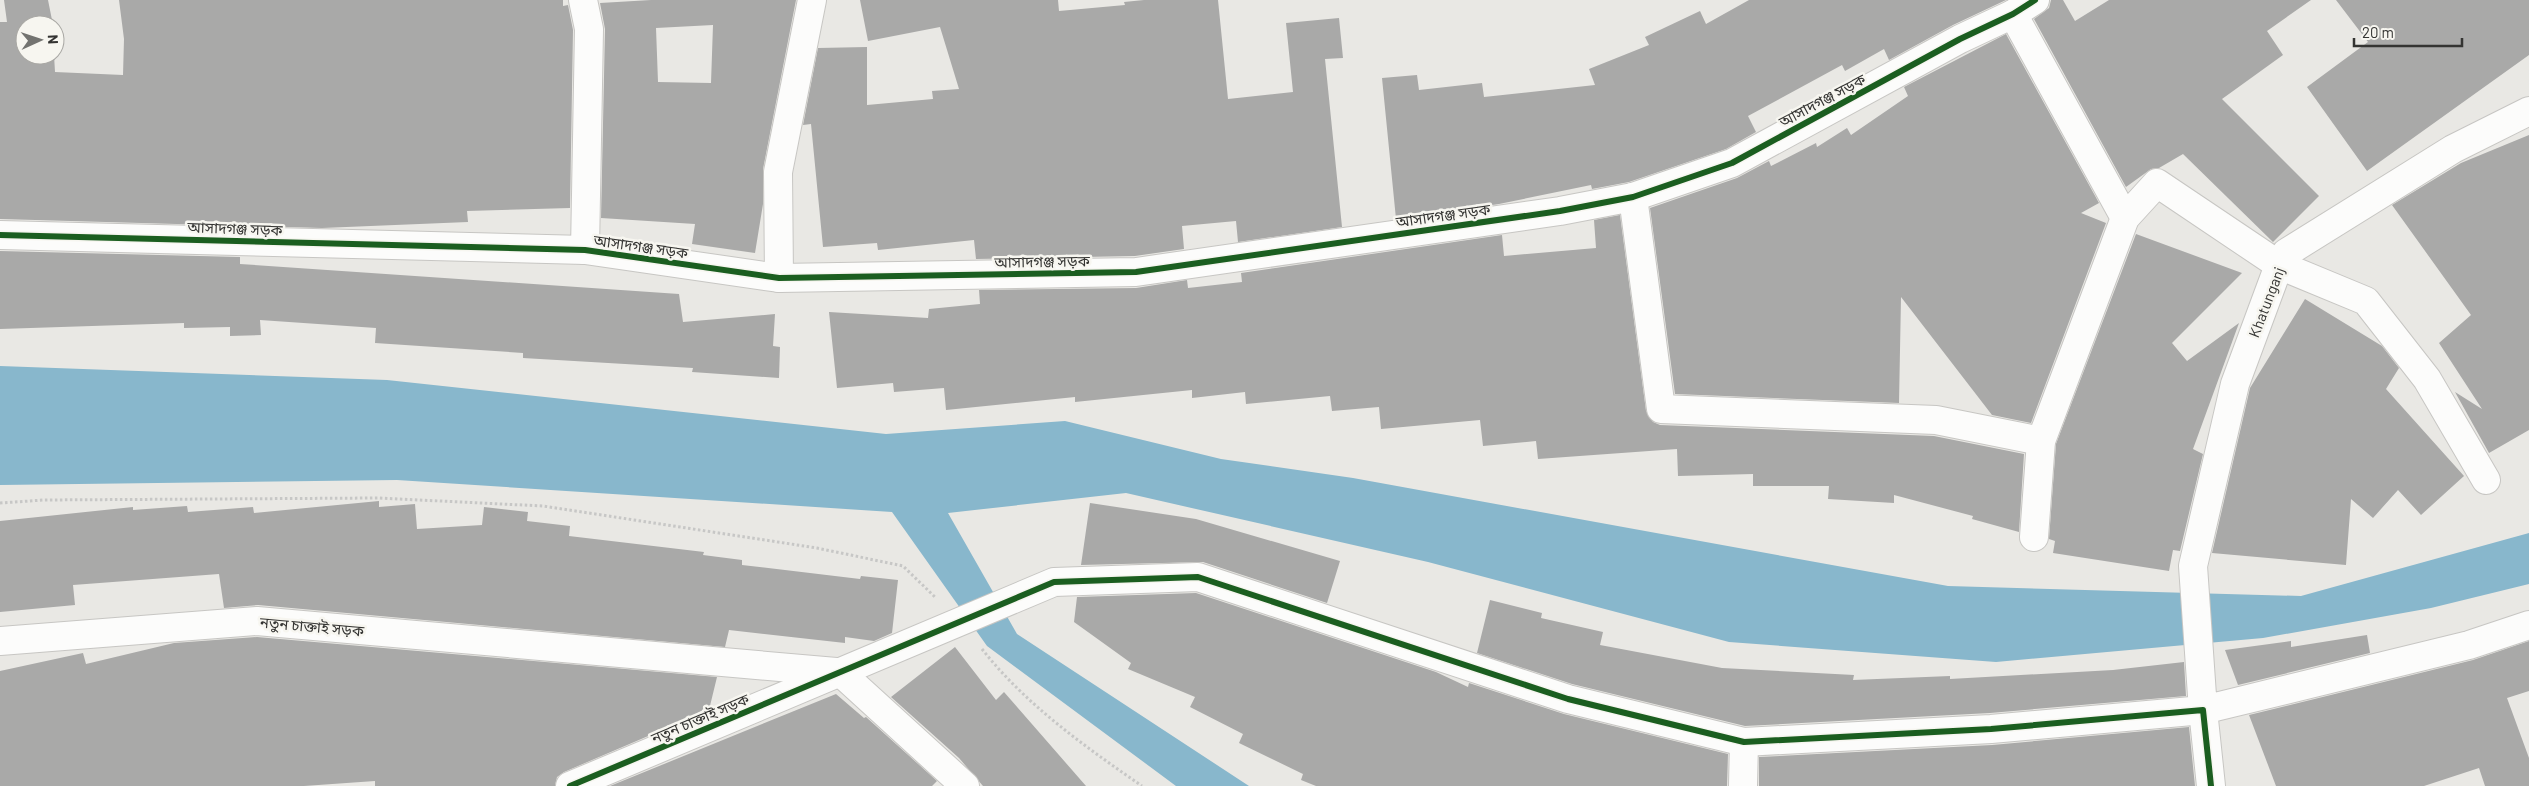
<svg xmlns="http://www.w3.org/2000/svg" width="2529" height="786" viewBox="0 0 2529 786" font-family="Barlow,'Noto Sans Bengali',sans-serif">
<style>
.water{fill:#88b7cc}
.building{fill:#a9a9a8;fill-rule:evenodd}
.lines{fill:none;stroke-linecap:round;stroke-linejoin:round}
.minor-casing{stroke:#c7c6c3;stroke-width:30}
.path{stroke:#c7c7c6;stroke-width:3;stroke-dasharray:2.5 2.5;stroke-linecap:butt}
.minor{stroke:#fcfcfb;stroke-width:28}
.cycleway-casing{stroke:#f7f6f0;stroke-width:9}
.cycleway{stroke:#1b5e20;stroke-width:6}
.labels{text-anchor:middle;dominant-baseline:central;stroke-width:5;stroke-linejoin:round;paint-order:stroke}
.street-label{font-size:15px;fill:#343432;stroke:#f7f6f0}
</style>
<rect width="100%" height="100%" fill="#e9e8e4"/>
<path class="water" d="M0,366l387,14 499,54 179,-13 156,38 132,19 595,108 353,10 228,-63v51l-98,24 -168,30 -267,24 -267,-20 -301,-80 -302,-69 -178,20 69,121 232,152h-73l-189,-140 -95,-134 -495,-32 -397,5z"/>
<g class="building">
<path d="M4,0h44l5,25h-28v30h29l1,17 68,3 1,-36 -5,-39h444v6l5,-1 5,25 -3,178 -103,3 1,11 -146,6 -322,-9v-197h7z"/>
<path d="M651,0h145l-33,169v35l-8,49 -63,-9 3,-20 -94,-6 4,-189 -5,-26zM713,25l-2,58 -53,-1 -2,-54z"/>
<path d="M860,0h198l1,11 66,-6 -1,-3 20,-2h74l10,99 65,-7 -7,-69 53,-5 4,40 -18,1 17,168 -104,15 -2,-21 -54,5 2,23 -49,7 -159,3 -2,-19 -96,10 -1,-7 -54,4 -12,-123 -8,1 15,-77 49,-1v58l66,-6 -1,-8 27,-2 -19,-62 -72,14z"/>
<path d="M1749,0h257l-53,25 -64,35 -5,-11 -39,22 -3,-6 -94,51 8,16 -30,17 -97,33 -37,7 -1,-4 -92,19 -103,15 -14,-141 35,-3 2,15 63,-7 2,14 111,-12 -6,-16 60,-24 -4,-8 55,-26 6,13z"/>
<path d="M2051,0h12l12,21 34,-21h202l-44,31 16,24 -61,44 97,97 -46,46 -90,-88 -24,14 -8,1 -25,18 -92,-168 15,-11z"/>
<path d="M2336,0h193v55l-162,116 -60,-84 61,-45z"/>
<path d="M2006,34l93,169 -18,10 25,10 -75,200 -39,-8 -91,-118 -2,106 -224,-9 -25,-186 87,-30 32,-17 2,5 45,-23 1,4 30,-19 4,7 57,-39 -4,-9z"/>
<path d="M2529,135v295l-40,23 -34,-61 27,17 -43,-66 32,-28 -79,-110 69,-42z"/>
<path d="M1620,215l26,196 7,11 7,3 274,11 90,18 -5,78 -47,-13 1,-3 -79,-21v8l-66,-4 1,-13h-76v-12l-75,2 -1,-27 -139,10 -2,-18 -53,5 -3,-26 -99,9 -2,-22 -47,4 -2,-15 -84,8 -1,-12 -53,6v-8l-117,12v-5l-129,13 -2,-22 -50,4 -1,-9 -56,5 -8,-76 99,6 1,-9 51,-5 -1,-14 157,-2 51,-8 1,8 54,-6 -1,-9 261,-38 2,21 92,-8 -2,-28z"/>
<path d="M2136,234l106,39 -70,70 15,18 52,-38 -46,126 10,5 -23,97 -7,-1 -4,21 -116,-18 2,-12 -6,-2 7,-95z"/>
<path d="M0,251l240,6v7l439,30 4,28 92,-8 -2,32 7,1 -1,31 -87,-6 1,-4 -170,-10v-5l-148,-10 1,-15 -116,-8 1,15 -31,1v-9l-46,1v-5l-184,6z"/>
<path d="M2305,299l77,47 17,22 -13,21 78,87 -43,39 -23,-25 -25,28 -22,-19 -5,66 -134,-12 38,-165z"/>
<path d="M379,501v6l36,-3 2,25 65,-4 2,-18 44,5 -1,9 43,5 -1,10 135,16 -1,3 39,5v5l118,14 1,-3 37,4 -6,53 -18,8 -29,-4v6l-116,-13 -4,17 -467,-42 -34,3 -5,-34 -146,11 2,20 -75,7v-91l133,-14v3l54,-4 1,6 65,-5 1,6z"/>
<path d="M1090,503l106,16 144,42 -13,42 -124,-41 -122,3z"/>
<path d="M1196,593l240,79 32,15 1,-4 95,31 164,40 -1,32h-411l-15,-6 2,-6 -64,-31 4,-9 -53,-27 5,-10 -67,-28 3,-6 -57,-41 3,-25z"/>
<path d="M1490,600l52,13 -1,5 62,14 -3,13 122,23 132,7 -1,5 97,-4v3l163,-9 71,-8 2,34 -196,17 -245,13 -173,-42 -95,-31z"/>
<path d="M2367,635l3,18 -132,32 -13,-35 66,-9v6z"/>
<path d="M257,637l460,40 -8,33 -145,62 -7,5 -2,9h-180v-5l-71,5h-304v-115l83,-18 3,11 88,-21z"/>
<path d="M2529,641v50l-22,7 22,60v28h-44l-6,-18 -55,18h-148l-27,-71 224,-55z"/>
<path d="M955,647l41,53 8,-8 82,94h-103l-24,-28 -68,-61z"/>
<path d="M836,694l28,24 2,-1 71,64 -5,5h-322z"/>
<path d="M2189,727l6,59h-436v-29l233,-12z"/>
</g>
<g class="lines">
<g class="minor-casing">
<g id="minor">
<path d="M583,0l6,29 -4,221"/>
<path d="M2013,14l112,204"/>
<path d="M2529,111l-76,38 -167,104 -7,12 -44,119 -42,182 10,144 266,-65 60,-20"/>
<path d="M1633,197l28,212 275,11 105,21"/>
<path d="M0,235l585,15 194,28 357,-6 424,-61 73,-14 99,-34 228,-124 53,-25 22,-14"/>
<path d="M779,278l-1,-106 34,-172"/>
<path d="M2034,537l7,-96 84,-223 32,-35 122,82 87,36 61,78 59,101"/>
<path d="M0,641l257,-20 579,51"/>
<path d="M840,672l125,114"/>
<path d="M570,786l484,-204 144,-5 370,122 176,43 247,-13 212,-19 8,76"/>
<path d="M1743,786l1,-44"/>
</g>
</g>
<g class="path">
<path d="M0,503l44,-3 334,-2 165,8 274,42 86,18 33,32"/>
<path d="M982,649c43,55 102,97 160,137"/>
</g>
<use href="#minor" class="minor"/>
<g class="cycleway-casing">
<g id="cycleway">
<path d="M0,235l585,15 194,28 357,-6 424,-61 73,-14 99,-34 228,-124 53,-25 22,-14"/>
<path d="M570,786l484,-204 144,-5 370,122 176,43 247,-13 212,-19 8,76"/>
</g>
</g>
<use href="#cycleway" class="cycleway"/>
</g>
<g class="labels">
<g class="street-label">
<text transform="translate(1822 100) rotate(-28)">আসাদগঞ্জ সড়ক</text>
<text transform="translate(1443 215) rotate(-8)">আসাদগঞ্জ সড়ক</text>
<text transform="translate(235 228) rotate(2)">আসাদগঞ্জ সড়ক</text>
<text transform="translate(641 246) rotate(8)">আসাদগঞ্জ সড়ক</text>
<text transform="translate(1042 261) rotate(-1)">আসাদগঞ্জ সড়ক</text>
<text transform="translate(2266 302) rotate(-69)">Khatunganj</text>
<text transform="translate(312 626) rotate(5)">নতুন চাক্তাই সড়ক</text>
<text transform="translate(700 718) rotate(-23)">নতুন চাক্তাই সড়ক</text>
</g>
</g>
<g transform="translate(40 40) rotate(87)"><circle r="24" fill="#f7f6f0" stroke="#a9a8a4"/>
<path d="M0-4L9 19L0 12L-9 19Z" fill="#737370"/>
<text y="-8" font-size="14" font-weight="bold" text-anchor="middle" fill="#343432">N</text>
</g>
<path d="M2354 38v8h108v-8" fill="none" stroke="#343432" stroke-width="2.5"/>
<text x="2362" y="38" font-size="15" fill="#343432" stroke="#f7f6f0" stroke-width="4" paint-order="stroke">20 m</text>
</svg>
